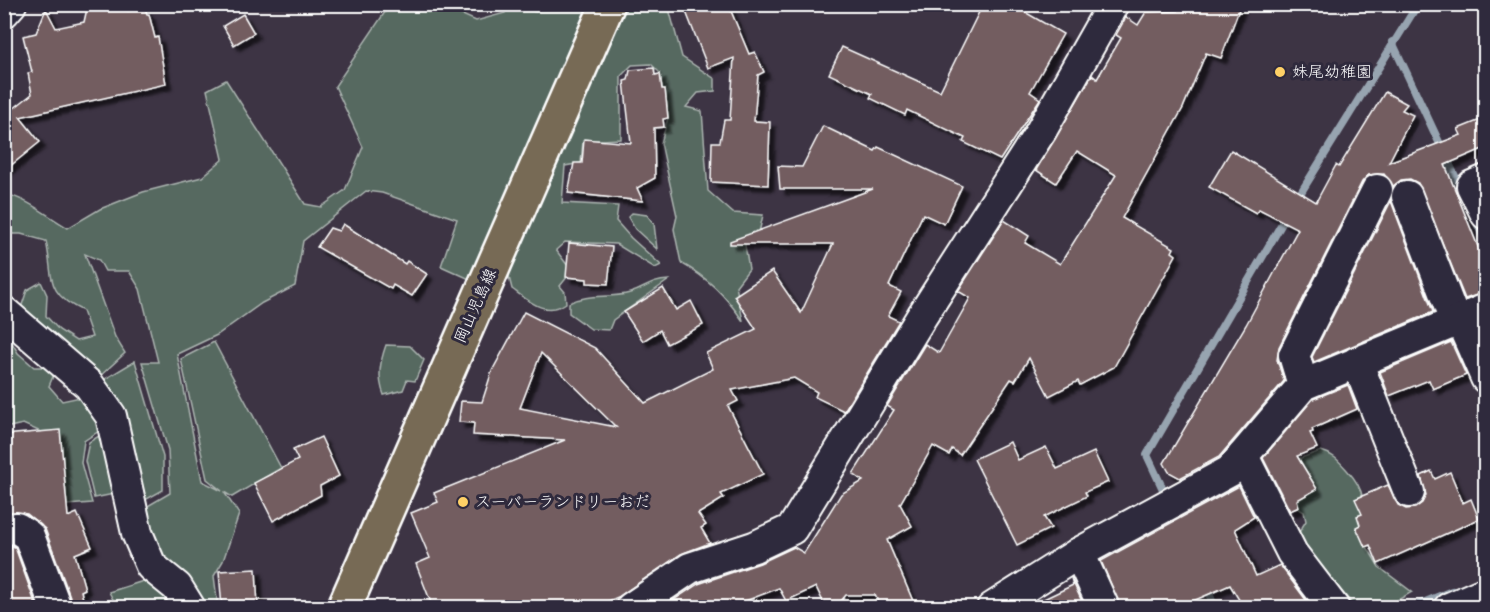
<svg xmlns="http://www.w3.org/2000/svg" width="1490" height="612" viewBox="0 0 1490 612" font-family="'Balsamiq Sans','Klee One',sans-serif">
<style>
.green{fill:#576961;stroke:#abb4b0;stroke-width:1.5}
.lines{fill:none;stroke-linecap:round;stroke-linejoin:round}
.stream{stroke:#97a4b0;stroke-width:8}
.building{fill:#735d61;stroke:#fff;stroke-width:1.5;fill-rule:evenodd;filter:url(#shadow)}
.minor-casing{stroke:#fff;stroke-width:34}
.primary-casing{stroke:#fff;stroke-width:38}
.minor{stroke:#2f2a3d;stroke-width:30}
.primary{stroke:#776a54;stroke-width:33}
.poi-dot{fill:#ffd166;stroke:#2f2a3d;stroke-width:2}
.labels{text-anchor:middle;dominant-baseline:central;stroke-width:6;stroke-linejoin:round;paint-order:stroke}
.poi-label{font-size:16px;fill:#fff;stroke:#2f2a3d;text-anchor:start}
.street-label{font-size:16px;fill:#fff;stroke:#2f2a3d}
</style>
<defs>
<filter id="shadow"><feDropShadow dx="5.5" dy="5.5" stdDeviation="1.5" flood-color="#0009"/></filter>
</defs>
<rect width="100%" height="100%" fill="#3d3444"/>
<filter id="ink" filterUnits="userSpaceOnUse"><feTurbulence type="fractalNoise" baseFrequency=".0167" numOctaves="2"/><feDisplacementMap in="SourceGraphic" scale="12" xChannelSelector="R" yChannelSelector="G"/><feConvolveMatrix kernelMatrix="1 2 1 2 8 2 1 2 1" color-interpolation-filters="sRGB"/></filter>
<g filter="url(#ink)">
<g class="green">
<path d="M402,5h38l36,16 29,-8 1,-8h15l1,4 14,3 12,-7h41l-115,276 -33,-15 16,-47 -75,-26 -16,-2 -63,50 -8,45 -33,17 -45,32 -40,19 25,127 20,10 -15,-12 -26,-120 33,-17 67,126 -49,29 -8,-5 15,22 -16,47 -9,15 4,31h-44l-12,-46 -17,-36 1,-18 24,-14 -2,-43 -26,-88h16l-18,-73 -11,-18h-24l-6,-11 -14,-6 30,83 10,16 -27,25 -42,-9 -7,17 13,15 23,-5 20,31 -21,14 -3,22 11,40 -25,2 -17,-69 -27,-12 -18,4 -1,-99 14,24 16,14h12l-27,-53 8,-24 14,-8 6,13 -1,21 13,14 17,11 16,-4 -9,-26c-39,-18 -29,-34 -37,-70l-25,-7h-16v-40c23,5 42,22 63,34l32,-19 43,-17 59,-15 21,-18 -16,-69 19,-10 79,124 16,3 24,-17 18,-43 -28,-61 54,-80 10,1z"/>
<path d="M620,5h48l14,52 33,22v12l-17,2 -12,14 16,4 6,80 25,22 30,2 -4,18 -14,12 4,24 -13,17 7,35c-18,-26 -35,-43 -62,-58l-7,-34 3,-13 -16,-73 7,-25 -8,-45 -9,-9 -19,1 -11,11v63l-38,2 -2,22 -16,3 -3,37 56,3 -2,15 15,17 30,27 -6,3 -39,-24 -51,-2 -9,8 12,16v10l-8,10 5,6 1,11c-20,14 -36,-1 -54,-14l-4,-16z"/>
<path d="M632,213l15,2 7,9 3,25 -22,-20 -7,-12z"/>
<path d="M669,280l-56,40 -4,10 -18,-1 -22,-16v-10c19,-10 40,-4 61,-10 17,-5 19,-12 39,-13z"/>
<path d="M386,345l24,1 14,14 -9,21 -8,-1 -4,10 -19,5c-7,-18 -4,-33 2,-50z"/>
<path d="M135,361l28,96v33l-25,14 -38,-122z"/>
<path d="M109,430l10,63 -25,5 -9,-37 4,-19z"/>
<path d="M1321,451c12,3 17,9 26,19 21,23 17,35 13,65l19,32 33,25 -26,15h-31l-59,-70 10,-16 -2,-9 -8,-5 -14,6 -10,-16 3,-25 23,-13z"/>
<path d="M156,577l11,18 -2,12h-48l-8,-15z"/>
</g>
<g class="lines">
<g class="stream">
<path d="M1392,42l70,149"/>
<path d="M1295,202l123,-198"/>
<path d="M1474,217l12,25"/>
<path d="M1182,530l-35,-75 141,-242"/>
<path d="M1207,585l7,23"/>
<path d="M1411,608l41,-17"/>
</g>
</g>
<g class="building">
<path d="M88,4h38l2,7 17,-3 2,6h2l6,24 3,-1 8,47 -146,33 20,25 -36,29v-72l9,10 19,-15 -4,-21 4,-1 -9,-36 13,-3 10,-24 10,19 28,-6z"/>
<path d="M683,4h45l21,50 6,-2 9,20 -6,3 -4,46 16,1 -2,63 -57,-3 1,-40h8l4,-22h6l4,-62 -26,10z"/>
<path d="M983,4h28l52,30 -33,58 10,7 -40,61 -37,-18 2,-4 -58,-28 -2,5 -35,-17 2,-4 -43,-20 13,-27 98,44z"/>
<path d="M1178,4h63l-20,54 -15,-5 -23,55 -61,110 52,30 -2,4 4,3 -62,112 -34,18 -2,-4 -29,15 -20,-38 -14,23 -4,-2 -51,76 -8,-6 -3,6 -16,-9 -33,58 12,22 -25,14 29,68h-35l-6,-13h-29l-11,13h-9l-10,-21 -30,14 -7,-13 -52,20h-65l36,-24 62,-21 34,-16 10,6 37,-59 22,-13 -10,-7 41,-64 -7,-4 38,-62 14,9 31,-55 -12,-7 46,-71 25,16 -4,7 35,21 56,-89 -39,-24 -21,32 -20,-13 56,-95 5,4 24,-41 -5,-3 10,-18 12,8 8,-13 31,-1z"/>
<path d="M243,14l11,19 -20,12 -11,-19z"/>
<path d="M654,68l1,7 5,-1 2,15h3l3,29 -5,1 1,8 -10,1 1,50 -18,10 6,13 -75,-8 6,-30h8l2,-24 47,4 -7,-62 4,-1 2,-10z"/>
<path d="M1385,92l22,12 -5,6 11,5 -24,47 72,-27 -3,-6 27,-11v30l-40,17 40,99v28l-20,7 -47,-116 -8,-4 -9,1 -8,6 -9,-12 -16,1 -6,7 -83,165 -2,13 7,21 -65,76 -39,21 -11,-6 -5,-9 82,-138 52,-96 -39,-20 -3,4 -47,-26 22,-37 85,52 20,-37 3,2z"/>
<path d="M823,126l52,25 3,-4 84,39 -18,38 -21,-10 -34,72 12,6 -13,24 11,5 -55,90 -29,-14 2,-5 -23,-14 -62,12 6,11 -10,5 35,68 -42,20 3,4 -26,16 8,11 -5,3 9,15 -29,11 -63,43 -25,11h-160l-17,-44 14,-6 -19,-45 27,-11 -4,-9 131,-53 -92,-5 1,-12 -15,-1 2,-21 21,1 10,-31 32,-59 71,36 50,55 68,-34 -7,-16 50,-24 -22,-33 38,-25 29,42 32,-69h-103v-3l143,-52h-93l-2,-23 24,1zM541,353l75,74 -96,-19z"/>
<path d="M1391,201l42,111 -119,50 -2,-5z"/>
<path d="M343,224l62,40 2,-3 20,13 -15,22 -19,-11 -2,4 -74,-42 13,-19 9,3z"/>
<path d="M569,243l43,4 -4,37 -21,-1v-4l-21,-2z"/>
<path d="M663,288l13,22 15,-9 12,24 -36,19 -7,-14 -17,11 -19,-29z"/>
<path d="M1451,342l15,33 -33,14 -4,-9 -40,16 -9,-24z"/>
<path d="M1348,385l9,24 -45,20 1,3 -3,1 7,15 -20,8 20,33 -20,11 2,7 -9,4 -27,-53 50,-59z"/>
<path d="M60,430l8,87 9,-4 15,34 -17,7 10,35 -4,2 2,8 -11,3 -27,-73 -18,-15 -21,-2 -2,-14v-63z"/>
<path d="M321,437l18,39 -19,10 1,9 -48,26 -19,-38 44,-23 -5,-10z"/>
<path d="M1010,442l8,18 28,-13 11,22 37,-17 14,30 -23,10 2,4 -43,21 7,11 -34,17 -43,-86z"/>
<path d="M1431,471l4,8 15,-7 13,31 8,-4 8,20 -101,45 -8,-19 -5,2 -9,-20 4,-2 -3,-9 5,-2 -7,-15 33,-14 10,20 8,4 9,-1 7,-5 4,-8 -5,-19z"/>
<path d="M1239,486l15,31 -19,12 21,47 24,-11 32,43h-68l-14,-23 -53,23h-56l-20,-47z"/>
<path d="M11,546l4,1 22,61h-33v-59h7z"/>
<path d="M256,569l2,39h-36l-3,-37z"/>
<path d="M1071,578l14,30h-60l48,-23z"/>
</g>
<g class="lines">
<g class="minor-casing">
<g id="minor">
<path d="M4,12l7,-8"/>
<path d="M1486,180l-14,6 14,28"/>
<path d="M1407,196l48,125"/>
<path d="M4,312l85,73 22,31 26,117 14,33 26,21 13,21"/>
<path d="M1460,319l26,59"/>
<path d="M1357,362l52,130"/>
<path d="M1303,385l-9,-30 83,-165"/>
<path d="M1243,456l49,97 42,55"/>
<path d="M4,529l13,-1 12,8 27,72"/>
<path d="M1079,553l151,-82 73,-86 183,-76"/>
<path d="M631,608l59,-40 64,-21 38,-18 130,-213 119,-185 72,-127"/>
<path d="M992,608l87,-55 25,55"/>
<path d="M1449,608l37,-16"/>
</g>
</g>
<g class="primary-casing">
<path id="primary" d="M344,608l264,-604"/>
</g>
<use href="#minor" class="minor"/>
<use href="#primary" class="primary"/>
</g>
</g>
<g class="poi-dot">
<circle cx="1280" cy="72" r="6"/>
<circle cx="463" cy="502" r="6"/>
</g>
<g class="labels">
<g class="poi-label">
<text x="1292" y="72">妹尾幼稚園</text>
<text x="475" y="502">スーパーランドリーおだ</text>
</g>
<g class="street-label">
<text transform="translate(476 306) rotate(-66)">岡山児島線</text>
</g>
</g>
<rect width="1490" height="612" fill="none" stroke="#2f2a3d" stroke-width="24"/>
<rect x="12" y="12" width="1466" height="588" fill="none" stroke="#fff" stroke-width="2" filter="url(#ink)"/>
</svg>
